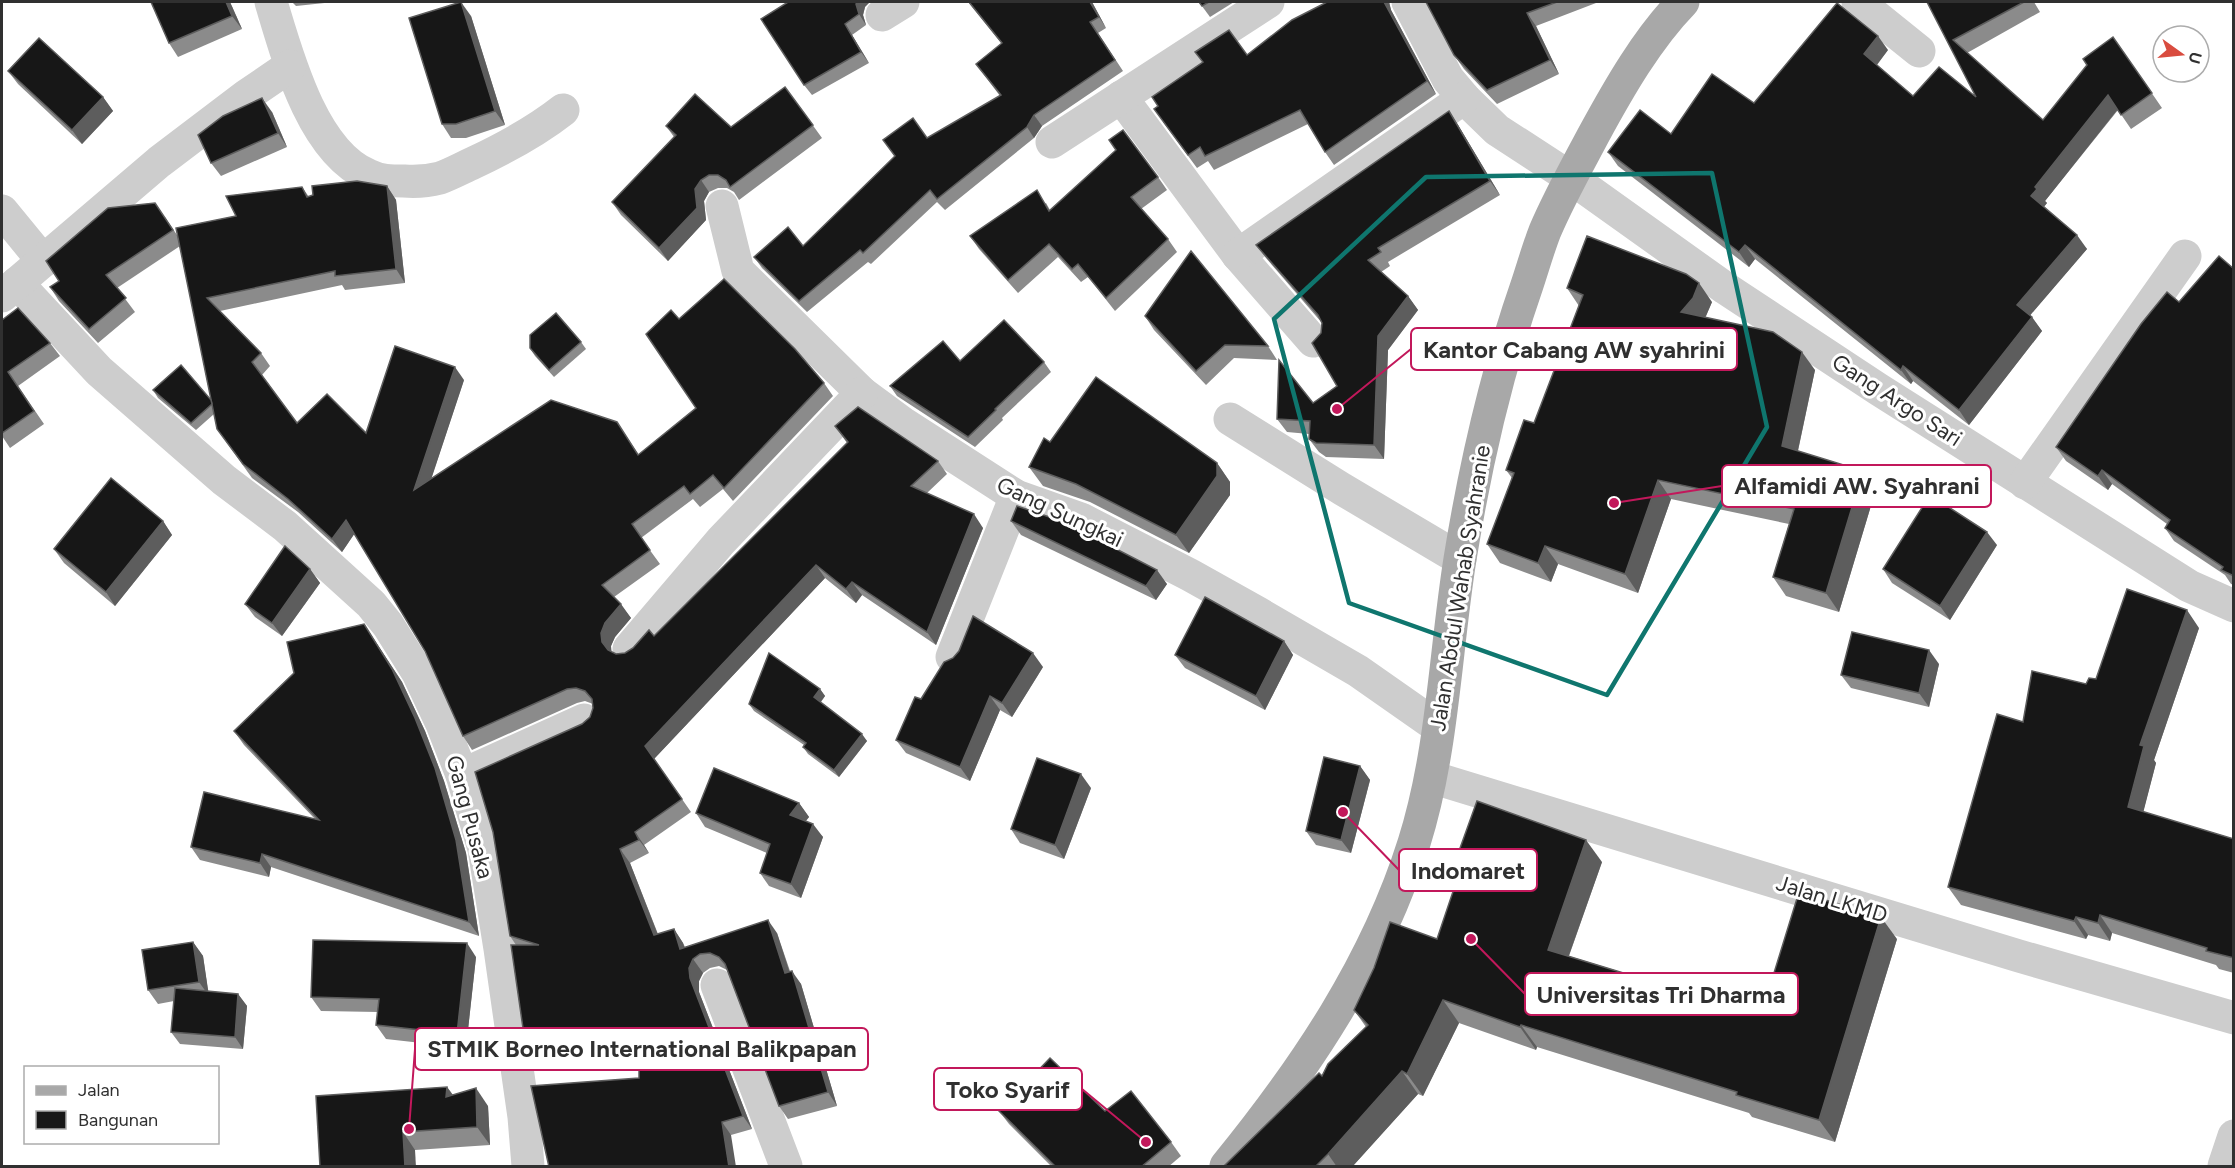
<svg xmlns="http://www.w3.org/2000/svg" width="2235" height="1168" viewBox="0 0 2235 1168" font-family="Figtree,sans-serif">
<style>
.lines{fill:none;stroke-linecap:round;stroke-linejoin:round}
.minor{stroke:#cdcdcd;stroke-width:33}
.major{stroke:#a8a8a8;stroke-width:33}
.wall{fill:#8b8b8b}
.shaded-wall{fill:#5d5d5d}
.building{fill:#171717;stroke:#5d5d5d;stroke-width:1.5}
.marked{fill:none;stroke:#0f766e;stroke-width:4.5;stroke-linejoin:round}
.labels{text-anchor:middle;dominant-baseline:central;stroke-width:6;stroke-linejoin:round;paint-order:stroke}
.street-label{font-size:22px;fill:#303030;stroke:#fff}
.leader{fill:none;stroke:#c2185b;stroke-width:2}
.callout-dot{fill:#c2185b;stroke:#fff;stroke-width:2}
.callout{fill:#fff;stroke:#c2185b;stroke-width:2}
.callout-label{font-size:24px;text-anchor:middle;font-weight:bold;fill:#303030}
</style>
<rect width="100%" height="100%" fill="#fff"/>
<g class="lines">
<g class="minor">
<path d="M271,2c16,53 41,149 97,173 12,6 23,6 36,6 12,1 24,0 36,-3 11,-4 22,-10 33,-15 32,-15 62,-31 90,-53"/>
<path d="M1408,2l40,77 16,19 33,32 74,48 154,110 153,101 311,197 45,20"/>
<path d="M1858,2l61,49"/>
<path d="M882,15l21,-13"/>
<path d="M1121,97l117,158 75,86"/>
<path d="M1052,142l216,-140"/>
<path d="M722,206l16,65 124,122 42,31 112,72 65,23 109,56 68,38 100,58 80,56"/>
<path d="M2,211l41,50"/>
<path d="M1238,255l226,-157"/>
<path d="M17,283l82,88 125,109 61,46 86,78 17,21 30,48 24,51 20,51 22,74 16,100 24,168 4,49"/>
<path d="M2,296l157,-134 87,-66 44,-30"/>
<path d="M1230,419l112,70 118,70"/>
<path d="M2025,483l160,-227"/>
<path d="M629,649l92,-108 141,-148"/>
<path d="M952,657l64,-161"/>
<path d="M462,775l122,-55"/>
<path d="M1431,777l588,179 215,62"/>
<path d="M717,985l69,181"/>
<path d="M2224,1166l10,-30"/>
</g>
<path class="major" d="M1226,1166c79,-97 150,-202 188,-323 29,-92 31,-190 46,-284 15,-93 36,-185 67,-274 6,-18 11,-36 18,-54 14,-33 32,-65 49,-97 25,-46 53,-95 89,-132"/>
</g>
<g class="wall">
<path d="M151,2h79l12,27 -64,28 -9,-14z"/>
<path d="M292,2h42l-38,4z"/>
<path d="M788,2l77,5 -2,8 3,10 -14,10 17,28 -57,32 -8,-10z"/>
<path d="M968,2h124l14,26 -8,5 25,38 -81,55 -8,12 -89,72 -8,-8 -66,62 -3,-2 -61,50 -45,-44 -8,-11 49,-11 124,-108 73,-42 -24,-32 26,-20z"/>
<path d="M1199,2h35l-24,15z"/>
<path d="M1327,2h62l2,8 45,84 -102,71 -9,-13 -17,-28 -94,46 -6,-9 -11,7 -34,-46 84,-67z"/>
<path d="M1426,2h169l1,1 -60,23 23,48 -62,30 -33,-35 -10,-14z"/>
<path d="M1927,2h107l6,10 -73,41 76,67 70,-83 49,71 -31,21 -13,-19 -73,91 2,2 -3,4 43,42 -57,66 12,16 -73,94 -56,-44 -2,3 -156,-125 -6,8 -131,-101 -10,-14 63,-18 83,-31 134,-53 -12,15 37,31 63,1z"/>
<path d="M471,16l34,109 -39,13h-15l-9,-14z"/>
<path d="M8,71l95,26 10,14 -31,33 -64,-60z"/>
<path d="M785,87l37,51 -83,62 -5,-8 -7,-4h-9l-9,4 -5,9 2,19 -38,41 -47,-46 -9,-13 62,-65 -8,-11 65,1z"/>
<path d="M1449,111l9,14 42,70 -112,67 2,4 -9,6 27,24 10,14 -30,40 -4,109 -58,-2 -7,-5 -10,-13v-5l-22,-2 -10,-13 36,-16 24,-17 -16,-53 1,-10 -56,-65 -10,-13z"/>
<path d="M272,112l15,35 -66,29 -10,-13z"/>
<path d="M1158,177l9,13 -26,19 27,30 9,13 -62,59 -27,-34 -7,5 -23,-25 -40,36 -39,-44 -9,-13 76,-33 4,7z"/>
<path d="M387,186l9,14 9,83 -60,7 -3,-5 -122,26 41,42 9,13 -8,9 35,48 69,10 98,-53 -33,99 186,-57 22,33 57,-47 -17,-89 145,64 9,13 -100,105 -10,-12 -23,18 -7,-8 -52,39 19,26 -46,33 17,21 -16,19 -4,9v6l5,2 9,-1 29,-17 193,-193 -12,-17 103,35 9,13 -20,19 56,35 -47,117 -74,-50 -6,8 -31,-25 -171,181 37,53 -47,33 5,8 -19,10 28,71 16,-5 9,14 2,4 92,-14 13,38 11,13 36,122 -49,13 -9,-13 -52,-136 -8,-4 -9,2 -7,5 -4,8v11l53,137 -21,6 -92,-57v-11l-105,-12 -9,-13 -9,-97 -6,-9 72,-212 8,-7 3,-9v-4l-8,-3 -8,2 -105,47 -9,-14 -38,-85 -71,-117 -12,18 -44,-40 -46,-34 -35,-49 -3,-15 -18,16 -38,-32 -5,-8 58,10 -31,-154 -63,42 18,24 -37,31 -39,-42 -9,-14 115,-70 14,21 57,-22 66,-29 7,10z"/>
<path d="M2234,269v316l-3,-1 -6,-9 -51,-34 -9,-13 2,-4 -55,-40 -4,6 -42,-29 -10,-14 123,-145z"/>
<path d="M1567,288l145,14 -7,16 110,52 -17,81 65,20 13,18 -37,123 -53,-16 -13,-19 16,-53 -118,-25 -33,94 -80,-29 -7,18 -51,-19 -13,-19 25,-66 -6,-8 28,-47 45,-117z"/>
<path d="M1145,316l123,30 9,14 -43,-2 -28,27 -52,-55z"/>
<path d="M2,320l48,23 10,13 -42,30 26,38 -34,24 -8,-12z"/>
<path d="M581,342l5,7 -32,28 -19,-21 -5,-8z"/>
<path d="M960,361l84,1 7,10 -49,46 1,2 -28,27 -78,-51 -7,-10z"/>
<path d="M1050,442l167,21 13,19v13l-41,58 -99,-51 -47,-16 -14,-19z"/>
<path d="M163,521l9,14 -57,71 -51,-43 -10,-14z"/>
<path d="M1011,521l156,63 -11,16 -135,-65z"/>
<path d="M1997,545l-47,75 -58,-37 -9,-14z"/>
<path d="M310,569l10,14 -38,53 -27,-19 -10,-13z"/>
<path d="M364,624l38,58 23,49 19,50 22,72 13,83 -208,-69 -2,10 -69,-17 -9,-13 124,-28 -71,-74 -10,-14z"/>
<path d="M2199,628l-45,132 2,3 -13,49 91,27v134l-15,-4 -3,-4 -104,-32 -2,8 -22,-6 -2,4 -125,-34 -13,-18 75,-165 63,-38z"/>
<path d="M1284,641l9,14 -28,55 -80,-42 -10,-13z"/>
<path d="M1939,664l-10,43 -78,-19 -10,-13z"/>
<path d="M1043,667l-31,50 -12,-7 -30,71 -64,-28 -10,-13 25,-41z"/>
<path d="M820,689l5,7 -4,6 46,39 -28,36 -31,-23 -5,-7 1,-2 -50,-34 -5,-7z"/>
<path d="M1360,766l10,14 -19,73 -35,-8 -10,-14z"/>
<path d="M1091,788l-27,71 -44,-16 -9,-14z"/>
<path d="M799,803l10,14 -3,4 17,16 -22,61 -32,-12 -9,-13 7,-20 -62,-26 -9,-14z"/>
<path d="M1455,862h147l-33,94 192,59 136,-76 -62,203 -83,-25 -3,-4 -212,-66 -1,3 -77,-27 -36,73 -5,-2 -66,73h-129l99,-91 44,-49 -12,-17 83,-71 24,-69z"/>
<path d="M193,942l10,14 5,35 30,3 9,12 -4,43 -63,-5 -9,-12 3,-31 -16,3 -10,-14z"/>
<path d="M476,957l-10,91 -80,-9 -10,-14 2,-13 -57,-1 -10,-14z"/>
<path d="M447,1087l6,8 35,11 2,39 -75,5 -95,17z"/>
<path d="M999,1111h106l66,31 10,14 -13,11h-116l-43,-43z"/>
</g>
<g class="shaded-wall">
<path d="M226,2h4l12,27 -10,-13z"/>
<path d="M461,2l10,14 34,109 -10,-14z"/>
<path d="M857,2h13l-5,5 -2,8 3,10 -7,-11 -3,-10z"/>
<path d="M1090,2h2l14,26 -7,-11z"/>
<path d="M1384,2h5l2,8 45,84 -9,-13z"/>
<path d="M1527,13l9,13 23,48 -9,-14z"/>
<path d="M845,24l7,11 17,28 -8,-11z"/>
<path d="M1878,36l10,14 -14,19 -10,-15z"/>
<path d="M2108,95l10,14 -73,92 2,2 -6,7 -10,-14 4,-9z"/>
<path d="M103,97l10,14 -31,33 -10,-14z"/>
<path d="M262,98l10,14 15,35 -9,-14z"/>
<path d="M1449,111l9,14 42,70 -10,-14z"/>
<path d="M1034,115l8,11 -8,12 -7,-11z"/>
<path d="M701,180l8,12 -5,9 2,19 -38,41 -9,-13z"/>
<path d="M387,186l9,14 9,83 -9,-14z"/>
<path d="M2077,235l10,14 -60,70 -10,-14z"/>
<path d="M1745,245l10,14 -6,8 -10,-15z"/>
<path d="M1699,283l13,19 -6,14 -12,15 -13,-19z"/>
<path d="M1408,296l10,14 -30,40 -4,109 -10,-14 4,-109z"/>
<path d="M2032,317l10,14 -73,94 -10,-15z"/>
<path d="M1802,352l13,18 -20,94 -13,-18z"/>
<path d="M1903,366l10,15 -2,3 -10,-14z"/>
<path d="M455,367l9,13 -41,124 -9,-14z"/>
<path d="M1217,463l13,19v13l-41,58 -13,-18z"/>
<path d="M2102,470l10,14 -4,6 -10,-14z"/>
<path d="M1863,471l13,18 -37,123 -13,-19z"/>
<path d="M1658,480l13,19 -33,94 -13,-19z"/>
<path d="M974,514l9,14 -47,117 -9,-13z"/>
<path d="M346,520l9,13 -13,19 -10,-13z"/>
<path d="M163,521l9,14 -57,71 -9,-14z"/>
<path d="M1987,532l10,13 -47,75 -10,-14z"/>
<path d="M1545,546l13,18 -7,18 -13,-19z"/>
<path d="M816,565l9,13 -171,181 37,53 -46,-66z"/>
<path d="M310,569l10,14 -38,53 -10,-13z"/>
<path d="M1157,570l10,14 -11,16 -10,-14z"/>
<path d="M852,582l10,13 -6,8 -10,-14z"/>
<path d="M621,604l10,14 -16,19 -4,9 1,10 -10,-14 -1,-9 4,-10z"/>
<path d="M2187,610l12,18 -45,132 2,3 -16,62 -12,-18 12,-62z"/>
<path d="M364,624l38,58 23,49 19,50 22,72 13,83 -10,-14z"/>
<path d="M1284,641l9,14 -28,55 -9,-14z"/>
<path d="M1929,650l10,14 -10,43 -10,-14z"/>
<path d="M1033,653l10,14 -31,50 -10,-14z"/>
<path d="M820,689l5,7 -6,8 -5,-7z"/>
<path d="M990,696l10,14 -30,71 -10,-14z"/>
<path d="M862,734l5,7 -28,36 -5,-7z"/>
<path d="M1360,766l10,14 -19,73 -10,-13z"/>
<path d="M1081,774l10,14 -27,71 -9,-14z"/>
<path d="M799,803l10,14 -10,12 -9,-14z"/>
<path d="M813,824l10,13 -22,61 -10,-14z"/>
<path d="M635,832l9,13 5,8 -10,-13z"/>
<path d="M1586,840l16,22 -39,110 -15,-22z"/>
<path d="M620,849l10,14 33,85 -9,-13z"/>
<path d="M262,854l9,13 -2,10 -9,-14z"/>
<path d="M2100,915l12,18 -2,8 -12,-18z"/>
<path d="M1881,917l16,22 -62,203 -16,-22z"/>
<path d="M2076,917l12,18 -2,4 -12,-18z"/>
<path d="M768,920l9,13 17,53 -9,-13z"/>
<path d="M674,929l9,14 6,20 -9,-14z"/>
<path d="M193,942l10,14 6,40 -10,-14z"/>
<path d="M467,943l9,14 -10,91 -9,-14z"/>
<path d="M693,959l10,14 -4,8v11l53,137 -9,-13 -53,-138 -1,-10z"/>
<path d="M792,971l9,13 36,122 -9,-14z"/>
<path d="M238,994l9,12 -4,43 -8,-12z"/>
<path d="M1443,1000l16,23 -36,73 -16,-22z"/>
<path d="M1521,1025l16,22 -1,3 -16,-23z"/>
<path d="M1402,1071l16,23 -66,73h-15l-9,-13z"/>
<path d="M447,1087l13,18 -14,-8z"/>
<path d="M476,1088l12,18 2,39 -13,-18z"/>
<path d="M722,1122l9,13 5,32h-7z"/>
<path d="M403,1132l12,18 1,17h-11z"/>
</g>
<g class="building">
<path d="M151,2h75l6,14 -63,27z"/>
<path d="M461,2l34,109 -39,13h-14l-33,-106z"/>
<path d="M788,2h69l-1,2 3,10 -14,10 16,28 -57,33 -43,-66z"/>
<path d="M969,2h121l9,15 -9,5 25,38 -81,55 -7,12 -90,72 -7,-9 -67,63 -3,-3 -61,51 -45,-44 34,-30 15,19 92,-90 -12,-16 30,-22 14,20 74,-43 -25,-31 26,-21z"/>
<path d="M1199,2h10l-7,4z"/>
<path d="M1327,2h57l43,79 -102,71 -25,-42 -95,46 -5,-9 -12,8 -34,-46 4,-3 -6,-9 51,-35 -8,-10 34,-22 18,25 45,-35z"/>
<path d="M1426,2h131l-30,11 23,47 -63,30 -33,-35z"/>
<path d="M1927,2h97l-71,38 90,80 44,-55 -4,-6 30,-22 39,56 -31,22 -13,-20 -73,92 2,2 -6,7 46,39 -60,70 15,12 -73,93 -56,-44 -2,4 -156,-125 -6,7 -131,-100 32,-42 31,24 41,-60 42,29 83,-100 41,33 -14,18 49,42 26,-29 37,30z"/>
<path d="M39,38l64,59 -31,33 -64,-59z"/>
<path d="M785,87l28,38 -83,62 -4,-7 -8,-5h-9l-8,5 -6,9 2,19 -38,40 -47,-46 64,-67 -10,-9 29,-32 36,33z"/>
<path d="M262,98l16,35 -67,30 -13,-28 25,-19z"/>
<path d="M1449,111l41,70 -112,67 3,4 -13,8 40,36 -30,40 -4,109 -58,-2 -7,-4 1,-18 -33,-2 2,-59 34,43 24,-17 -25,-43 9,-10 1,-10 -4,-8 -62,-70z"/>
<path d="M1123,130l35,47 -27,20 37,42 -62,59 -28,-34 -6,5 -23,-25 -41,36 -38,-44 67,-46 12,21 67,-61 -7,-10z"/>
<path d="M357,181l30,5 9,83 -61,7v-5l-128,27 54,55 -9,9 45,61 30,-29 39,39 29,-87 60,21 -41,123 137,-90 66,22 21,33 58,-47 -50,-74 25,-24 8,9 45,-40 71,70 29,34 -100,105 -11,-13 -23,19 -6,-8 -52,38 18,26 -48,35 19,19 -16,19 -4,10 1,9 6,8 8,4 9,-1 8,-5 16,-18 5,6 194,-194 -13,-16 23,-19 80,54 -27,25 63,28 -47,118 -75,-50 -6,7 -30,-24 -171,181 37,53 -47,33 4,8 -19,9 34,86 20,-6 6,20 88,-29 17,53 7,-2 36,121 -49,14 -54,-142 -6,-7 -9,-4 -10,1 -7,5 -4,9 1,10 53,138 -21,6 7,45h-180l-18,-81 108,-8v-23l-114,-13 -14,-97h28l-29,-9 -17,-104 -18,-60 107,-48 8,-7 3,-9 -1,-9 -7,-8 -9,-3 -9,1 -104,47 -38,-85 -79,-131 -14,19 -44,-40 -45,-35 -26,-35 -41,-201 60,-12 -10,-20 76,-9 5,10 6,-2 -1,-9z"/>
<path d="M155,203l18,27 -67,45 20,23 -37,31 -39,-42 9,-6 -13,-20 62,-53z"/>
<path d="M1587,236l99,38 13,9 -6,15 -12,14 92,20 29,20 -20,94 81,25 -37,122 -53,-16 21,-68 -136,-29 -33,94 -80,-28 -7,17 -51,-19 27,-71 -8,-3 18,-50 10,3 49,-128 -16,-7z"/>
<path d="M1191,251l77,95 -43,-1 -29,26 -51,-55z"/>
<path d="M2219,256l15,13v307l-13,-6 2,-3 -58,-39 5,-8 -68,-50 -4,6 -42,-29 85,-123 26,-32 12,10z"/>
<path d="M18,308l32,35 -42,29 26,39 -32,22v-113z"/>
<path d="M556,313l25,29 -32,28 -19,-22v-13z"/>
<path d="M1004,320l40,42 -49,47 1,1 -28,27 -78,-51 53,-45 17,20z"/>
<path d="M181,365l30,35 1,4 -21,19 -38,-33z"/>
<path d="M1096,377l121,86v13l-41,59 -100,-51 -47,-17 15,-29 6,4z"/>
<path d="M111,478l52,43 -57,71 -52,-43z"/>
<path d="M1930,495l57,37 -47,74 -57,-37z"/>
<path d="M1017,506l47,16 93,48 -11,16 -135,-65z"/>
<path d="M285,546l25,23 -38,54 -27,-19z"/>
<path d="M2127,589l60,21 -47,135 4,1 -16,61 106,32v119l-28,-7 1,-3 -107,-33 -2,8 -22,-6 -2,4 -126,-34 49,-173 26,8 9,-51 54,13 3,-6 7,1z"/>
<path d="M1205,597l79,44 -28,55 -81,-41z"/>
<path d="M973,616l60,37 -31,50 -12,-7 -30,71 -64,-27 19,-43 6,2 23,-37 9,-4 6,-7z"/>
<path d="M364,624l28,45 23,49 20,50 21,72 13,82 -207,-68 -2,9 -69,-16 13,-55 115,28 -85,-89 60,-58 -7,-31z"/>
<path d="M1852,632l77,18 -10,43 -78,-18z"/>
<path d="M769,653l51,36 -6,8 48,37 -28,36 -31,-23 3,-4 -57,-39z"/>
<path d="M1324,757l36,9 -19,74 -35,-9z"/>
<path d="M1037,758l44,16 -26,71 -44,-16z"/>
<path d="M714,768l85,35 -9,12 23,9 -22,60 -31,-11 10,-29 -74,-31z"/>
<path d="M1477,801l109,39 -38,110 213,65 38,-123 82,25 -62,203 -83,-25 1,-3 -216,-67 -1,2 -77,-27 -36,74 -5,-3 -74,83 -13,13h-92l96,-94 3,3 6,-12 40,-39 -14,-15 20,-42 16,-46 47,17 25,-74 -7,-3z"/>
<path d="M313,940l154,3 -10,91 -81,-9 3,-26 -68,-2z"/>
<path d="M193,942l6,40 -51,8 -6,-40z"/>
<path d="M175,988l63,6 -3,43 -64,-5z"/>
<path d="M1050,1058l55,53 26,-20 40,51 -30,25h-85l-57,-56z"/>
<path d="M447,1087l-1,10 30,-9 1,39 -74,5 2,35h-85l-4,-71z"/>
</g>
<path class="marked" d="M1712,173l55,254 -160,268 -258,-92 -75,-284 152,-142z"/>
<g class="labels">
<g class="street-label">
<text transform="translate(1897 400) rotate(33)">Gang Argo Sari</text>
<text transform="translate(1060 512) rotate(25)">Gang Sungkai</text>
<text transform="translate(1460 588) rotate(-81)">Jalan Abdul Wahab Syahranie</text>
<text transform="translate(470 817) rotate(75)">Gang Pusaka</text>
<text transform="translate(1832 899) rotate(17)">Jalan LKMD</text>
</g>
</g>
<path class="leader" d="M1337 409L1411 349M1614 503L1722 486M1343 812L1399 870M1471 939L1525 994M409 1129L415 1049M1146 1142L1082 1089"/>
<g class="callout-dot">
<circle cx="1337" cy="409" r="6"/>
<circle cx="1614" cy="503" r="6"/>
<circle cx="1343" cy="812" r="6"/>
<circle cx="1471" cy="939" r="6"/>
<circle cx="409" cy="1129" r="6"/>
<circle cx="1146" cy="1142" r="6"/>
</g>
<g class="callout">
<rect x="1411" y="328" width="326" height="42" rx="6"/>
<rect x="1722" y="465" width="269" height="42" rx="6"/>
<rect x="1399" y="849" width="138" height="42" rx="6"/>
<rect x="1525" y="973" width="273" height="42" rx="6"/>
<rect x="415" y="1028" width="453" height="42" rx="6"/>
<rect x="934" y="1068" width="148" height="42" rx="6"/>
</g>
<g class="callout-label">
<text x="1574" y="358">Kantor Cabang AW syahrini</text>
<text x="1857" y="494">Alfamidi AW. Syahrani</text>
<text x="1468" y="879">Indomaret</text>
<text x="1661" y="1003">Universitas Tri Dharma</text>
<text x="642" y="1057">STMIK Borneo International Balikpapan</text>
<text x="1008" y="1098">Toko Syarif</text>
</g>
<rect width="2235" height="1168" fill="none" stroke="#303030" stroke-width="6"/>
<rect x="24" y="1066" width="195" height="78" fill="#ffffff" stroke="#acacac" stroke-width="1.5"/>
<rect x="36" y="1086" width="30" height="9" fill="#a8a8a8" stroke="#acacac" stroke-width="1.5"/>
<text x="78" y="1096" font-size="18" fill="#303030">Jalan</text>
<rect x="36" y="1111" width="30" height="18" fill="#171717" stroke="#acacac" stroke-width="1.5"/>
<text x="78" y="1126" font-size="18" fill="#303030">Bangunan</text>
<g transform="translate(2181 54) rotate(105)"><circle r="28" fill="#ffffff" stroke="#acacac" stroke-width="1.5"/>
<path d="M0-4.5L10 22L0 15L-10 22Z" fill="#d94c3f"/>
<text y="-9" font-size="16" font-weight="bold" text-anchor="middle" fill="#303030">U</text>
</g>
</svg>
